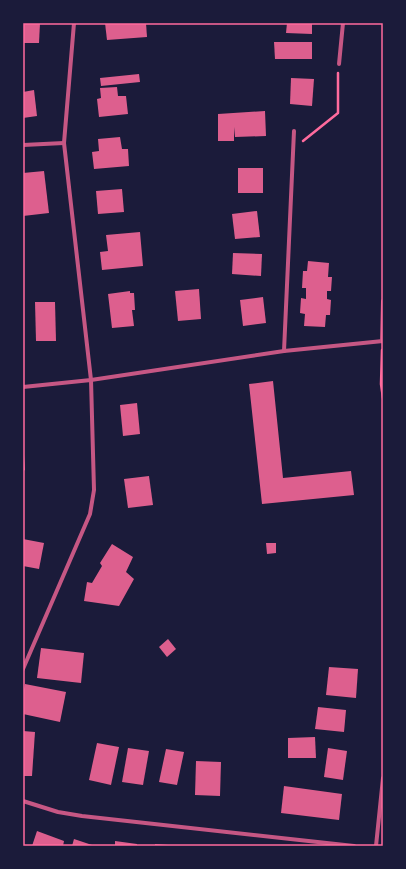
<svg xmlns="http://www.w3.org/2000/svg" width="406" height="869" viewBox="0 0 406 869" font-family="'Titillium Web',sans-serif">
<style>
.building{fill:#dd5f8e}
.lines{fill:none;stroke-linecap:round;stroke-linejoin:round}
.path{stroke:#ff6b9d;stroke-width:2.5}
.minor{stroke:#c65784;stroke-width:4}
.neatline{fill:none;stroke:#ff6b9d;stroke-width:1.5}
</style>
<rect width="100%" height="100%" fill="#1b1b3a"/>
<g class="building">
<path d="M23,23h17l-1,20h-16z"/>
<path d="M105,23h41l1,14 -40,3z"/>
<path d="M287,23h25v11l-26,-1z"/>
<path d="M274,42h38v17h-37z"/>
<path d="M139,74l1,8 -39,4 -1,-8z"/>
<path d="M291,78l23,1 -2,27 -22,-2z"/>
<path d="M117,87l1,9h8l2,18 -29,3 -2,-18 4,-1 -1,-10z"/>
<path d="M34,90l3,26 -14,2v-26z"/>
<path d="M265,111l1,25 -31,1 -1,-10v14h-16v-27z"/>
<path d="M120,137l2,12h6l1,17 -35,3 -2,-17 7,-1 -1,-12z"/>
<rect x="238" y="168" width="25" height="25"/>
<path d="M44,171l5,42 -26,3v-43z"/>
<path d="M122,189l2,23 -26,2 -2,-23z"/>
<path d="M257,211l3,26 -25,2 -3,-25z"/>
<path d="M140,232l3,34 -41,4 -2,-18 8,-1 -2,-16z"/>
<path d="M233,253l29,1 -1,22 -29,-2z"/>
<path d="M308,261l21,2 -1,14h4l-1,14h-4v8l4,1 -1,15h-4l-1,12 -21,-1 1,-12 -5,-1 1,-15 5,1v-11h-4l1,-17h4z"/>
<path d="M199,289l2,30 -23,2 -3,-30z"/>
<path d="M130,291v2h4l1,17h-3l2,16 -22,2 -4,-34z"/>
<path d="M263,297l3,26 -23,3 -3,-26z"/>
<path d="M35,302h20l1,39h-20z"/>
<path d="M273,381l10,97 68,-7 3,24 -92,9 -13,-120z"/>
<path d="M137,403l3,31 -17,2 -3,-31z"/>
<path d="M23,455h1l1,15 -2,1z"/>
<path d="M149,476l4,29 -25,3 -4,-29z"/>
<path d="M23,539l21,4 -5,26 -16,-3z"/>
<path d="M266,543h10v10l-9,1z"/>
<path d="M112,544l21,13 -7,15 8,7 -15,27 -35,-5 3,-19 5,1 10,-17 -2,-3z"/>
<path d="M168,639l8,10 -9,8 -8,-10z"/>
<path d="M41,648l43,5 -3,30 -44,-5z"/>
<path d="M329,667l29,2 -2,29 -30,-3z"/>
<path d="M25,684l41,8 -6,30 -37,-8v-19z"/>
<path d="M318,707l28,3 -2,22 -29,-3z"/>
<path d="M23,731l12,1 -3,44h-9z"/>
<path d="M315,737l1,21h-28v-20z"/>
<path d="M97,743l22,4 -8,38 -22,-5z"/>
<path d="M128,748l21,3 -6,34 -21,-3z"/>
<path d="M328,748l19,3 -4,29 -19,-3z"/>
<path d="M166,749l18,3 -7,33 -18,-3z"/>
<path d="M196,761l25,1 -1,34 -25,-1z"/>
<path d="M284,786l58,8 -3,26 -58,-7z"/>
<path d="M37,831l27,10 -1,5h-31z"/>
<path d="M74,839l21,7h-23z"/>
<path d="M115,841l22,3v2h-22z"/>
<path d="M155,844l13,1v1h-13z"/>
</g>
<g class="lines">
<g class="path">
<path d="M303,141l35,-28v-40"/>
<path d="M382,350l-1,34 2,14"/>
</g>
<g class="minor">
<path d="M339,64l4,-41"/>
<path d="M23,145l41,-2"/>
<path d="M382,341l1,-40"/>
<path d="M284,351l10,-220"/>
<path d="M23,387l68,-7 193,-29 99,-10"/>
<path d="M23,669l67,-155 4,-24 -3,-110 -27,-237 10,-120"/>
<path d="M23,801l35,11 24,4 272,30"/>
<path d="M376,846l7,-68"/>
</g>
</g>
<rect width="406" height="869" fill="none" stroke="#1b1b3a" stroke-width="48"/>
<rect x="24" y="24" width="358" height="821" class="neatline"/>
</svg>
